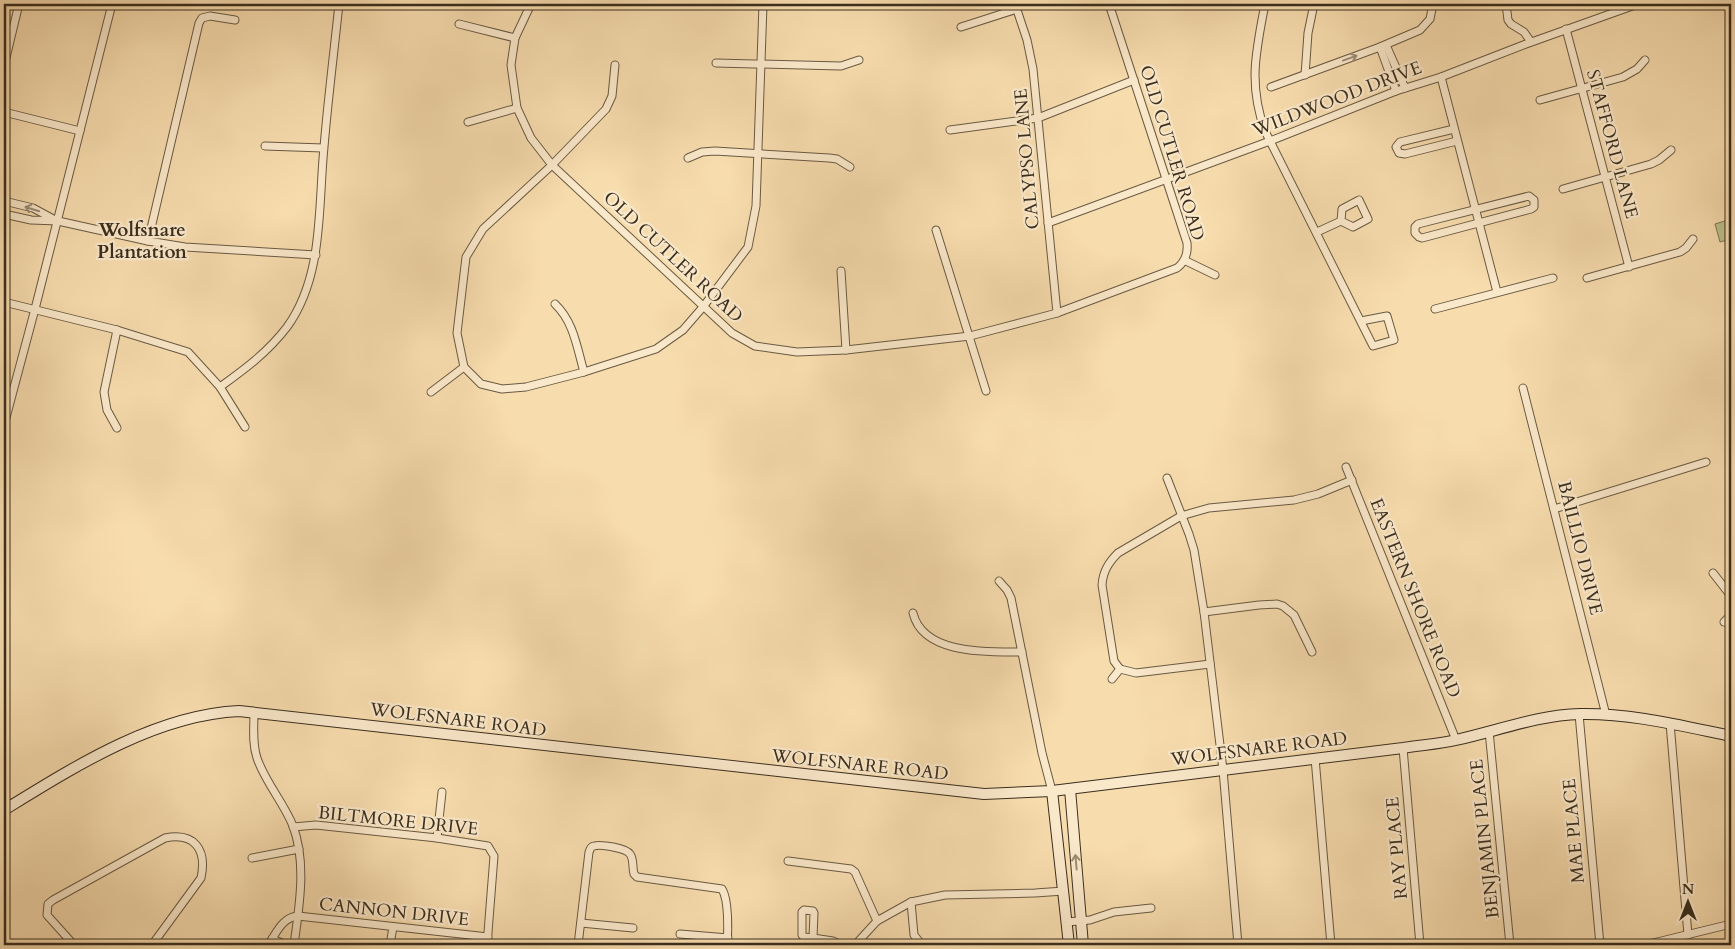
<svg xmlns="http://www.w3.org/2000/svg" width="1735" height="949" viewBox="0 0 1735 949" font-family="Cardo,serif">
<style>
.green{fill:#bcc08b;stroke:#7b7754}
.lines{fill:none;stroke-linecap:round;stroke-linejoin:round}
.street-casing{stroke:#695a42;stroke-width:9}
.secondary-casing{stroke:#3a2e1e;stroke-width:12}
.street{stroke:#fae8ca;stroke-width:7}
.secondary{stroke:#fae8ca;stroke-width:10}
.oneway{stroke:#9a8b74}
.labels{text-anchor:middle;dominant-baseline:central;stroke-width:4.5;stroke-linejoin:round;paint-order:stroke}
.street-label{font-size:18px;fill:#3a2e1e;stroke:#fae8ca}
.neighbourhood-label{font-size:19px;font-weight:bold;fill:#3a2e1e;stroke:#fae8ca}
</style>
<rect width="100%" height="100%" fill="#f7dcae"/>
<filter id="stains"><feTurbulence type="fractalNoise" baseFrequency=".004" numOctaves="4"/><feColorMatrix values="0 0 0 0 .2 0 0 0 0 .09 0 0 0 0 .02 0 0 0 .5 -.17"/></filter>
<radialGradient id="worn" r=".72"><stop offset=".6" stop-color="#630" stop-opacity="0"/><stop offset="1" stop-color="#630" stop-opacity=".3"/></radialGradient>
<path class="green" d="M1731,219v20l-11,3 -5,-18z"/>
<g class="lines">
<g class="street-casing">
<g id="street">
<path d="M531,4l-16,34 -4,27 6,43 14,30 21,27 180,168 23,13 42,6 49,-2 124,-14 87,-23 120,-45c8,-6 11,-15 10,-25l-78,-239"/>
<path d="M1015,4l12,36 6,29 24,244"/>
<path d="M1265,4c-9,47 -17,80 0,127l108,215 21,-6 -7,-24 -26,5"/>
<path d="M1506,4l2,16 3,4 13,8 7,10"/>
<path d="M459,24l56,14"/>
<path d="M961,27l56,-18"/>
<path d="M1566,29l63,238"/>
<path d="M1386,45l19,43"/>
<path d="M1380,47l16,44"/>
<path d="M716,63l125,3 18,-6"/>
<path d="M615,65l-3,31 -6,13 -54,56 -69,64 -17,28 -9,76 7,34 17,17 21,5 24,-2 58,-15 72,-23 27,-19 20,-23 45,-60 8,-41 7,-202"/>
<path d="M4,66l15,-62"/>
<path d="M1305,75l3,-42 6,-29"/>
<path d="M1441,77l56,215"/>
<path d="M1271,87l109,-40 40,-17 10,-11 3,-15"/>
<path d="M1540,100l83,-23 14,-8 8,-9"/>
<path d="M4,112l76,19"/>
<path d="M468,122l49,-14"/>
<path d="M1454,129l-54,13 -4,5 3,6 6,1 52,-13"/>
<path d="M950,130l88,-12 96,-38"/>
<path d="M265,146l58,2"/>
<path d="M688,158l14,-6 13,-1 114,7 8,1 13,8"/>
<path d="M1563,189l88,-25 8,-4 12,-10"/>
<path d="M1529,196l5,4v7l-3,2 -109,29 -3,-1 -4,-4v-6l3,-3z"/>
<path d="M4,201l29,7 24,13"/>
<path d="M4,214l27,6 27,1 90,20 37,6 131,8"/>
<path d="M1048,223l222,-82 126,-50 45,-14 85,-33 112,-40"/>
<path d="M936,230l50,161"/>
<path d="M1317,232l24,-11 12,6 15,-8 -9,-19 -17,9 -1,12"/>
<path d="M148,241l51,-218 3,-5 8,-2 25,4"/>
<path d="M1184,260l31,15"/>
<path d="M841,271l5,79"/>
<path d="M1587,278l93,-26 6,-4 7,-9"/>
<path d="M4,302l113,28 71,22 32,35 25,40"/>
<path d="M555,304c19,18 22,44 29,68"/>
<path d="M1435,309l118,-31"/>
<path d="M117,330l-13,62 3,18 10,18"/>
<path d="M220,387c25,-18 48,-35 67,-60 37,-51 31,-120 37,-180 4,-48 10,-95 15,-143"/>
<path d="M1523,388l83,327"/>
<path d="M431,392l33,-25"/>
<path d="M4,425l31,-116 77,-305"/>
<path d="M1346,467l110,273"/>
<path d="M1167,478l22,56 5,16 10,62 19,158 15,175"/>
<path d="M1554,509l152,-47"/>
<path d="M1713,573l18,23"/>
<path d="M999,581l8,9 4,8 31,155 10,38"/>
<path d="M1204,612l55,-7 18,-1 6,2 11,9 18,37"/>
<path d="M913,613c10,42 75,39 109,39"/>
<path d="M1724,622l7,-7"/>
<path d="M1210,664l-74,9 -16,-4 -6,-8 -12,-76c1,-14 7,-23 16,-32l63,-37 28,-8 85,-8 24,-6 34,-14"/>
<path d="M1112,679l8,-10"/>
<path d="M254,712c0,15 -2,31 3,46 8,24 27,45 36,68 14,38 6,81 1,119"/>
<path d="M1579,714l21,231"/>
<path d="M1670,723l18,212"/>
<path d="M1489,731l21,214"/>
<path d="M1403,748l17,197"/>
<path d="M1315,758l16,187"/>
<path d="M293,827l23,-2 121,13 51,8 6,10 -7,89"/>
<path d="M437,838l5,-46"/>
<path d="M252,858l47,-9"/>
<path d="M788,861l63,8 4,3 22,49"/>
<path d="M911,902l3,33 8,10"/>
<path d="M804,910l9,1 1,2 -1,25 -9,-1 -2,-2v-23z"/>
<path d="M1067,922l23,-2 24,-8 37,-4"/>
<path d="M581,923l52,5"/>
<path d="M680,934l48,4"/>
<path d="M813,938l20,3 8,4"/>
<path d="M272,939l15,6"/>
<path d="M74,945l-27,-30 1,-11 5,-4 112,-62c30,-6 42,12 36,40l-49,67"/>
<path d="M268,945c8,-11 14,-28 30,-29l190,21"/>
<path d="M390,945l3,-18"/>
<path d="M578,945l11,-93c2,-4 1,-5 5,-6 7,-2 32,2 36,8 4,5 2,13 4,20l3,3 85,12c7,11 6,43 5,56"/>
<path d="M855,945l22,-24 34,-19 34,-7 90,-2 29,-2"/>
<path d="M1645,945l86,-21"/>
</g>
</g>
<g class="secondary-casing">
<g id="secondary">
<path d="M1070,789l13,156"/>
<path d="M1052,791l17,154"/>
<path d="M4,810c70,-43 151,-95 235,-99l745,83 68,-3 351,-43c18,-3 36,-4 53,-8 41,-9 82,-25 124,-26 51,-1 102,12 151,22"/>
</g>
</g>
<use href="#street" class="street"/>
<use href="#secondary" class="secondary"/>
</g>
<defs><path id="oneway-shaft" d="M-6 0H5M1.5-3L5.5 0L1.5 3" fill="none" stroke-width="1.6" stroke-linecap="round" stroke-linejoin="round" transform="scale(1.25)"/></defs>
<g class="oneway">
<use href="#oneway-shaft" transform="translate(1350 58) rotate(-20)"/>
<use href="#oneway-shaft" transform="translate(32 209) rotate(-163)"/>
<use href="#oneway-shaft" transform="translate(1076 862) rotate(-95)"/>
</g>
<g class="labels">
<g class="street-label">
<text transform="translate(1337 99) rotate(-21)">WILDWOOD DRIVE</text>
<text transform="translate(1612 144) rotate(75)">STAFFORD LANE</text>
<text transform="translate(1172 153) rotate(73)">OLD CUTLER ROAD</text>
<text transform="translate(1027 159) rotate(-95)">CALYPSO LANE</text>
<text transform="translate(673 257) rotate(43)">OLD CUTLER ROAD</text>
<text transform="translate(1580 548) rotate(76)">BAILLIO DRIVE</text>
<text transform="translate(1415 598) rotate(68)">EASTERN SHORE ROAD</text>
<text transform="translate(458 720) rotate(7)">WOLFSNARE ROAD</text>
<text transform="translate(1259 749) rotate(-7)">WOLFSNARE ROAD</text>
<text transform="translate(860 765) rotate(6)">WOLFSNARE ROAD</text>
<text transform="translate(398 821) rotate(6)">BILTMORE DRIVE</text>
<text transform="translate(1574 831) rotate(-95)">MAE PLACE</text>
<text transform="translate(1485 839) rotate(-96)">BENJAMIN PLACE</text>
<text transform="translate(1397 848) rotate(-95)">RAY PLACE</text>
<text transform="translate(394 912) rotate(6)">CANNON DRIVE</text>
</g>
<g class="neighbourhood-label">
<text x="142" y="230">Wolfsnare<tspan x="142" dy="22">Plantation</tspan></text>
</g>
</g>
<rect width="1735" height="949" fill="none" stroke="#f7dcae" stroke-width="20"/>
<rect x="5" y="5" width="1725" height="939" fill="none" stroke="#3a2e1e" stroke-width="2.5"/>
<rect x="10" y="10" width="1715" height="929" fill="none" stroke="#3a2e1e"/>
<g transform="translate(1688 902)" stroke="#fae8ca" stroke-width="4" paint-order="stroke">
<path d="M0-4L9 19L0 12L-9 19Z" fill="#3a2e1e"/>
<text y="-8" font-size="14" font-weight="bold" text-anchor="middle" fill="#3a2e1e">N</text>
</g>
<rect width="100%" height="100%" filter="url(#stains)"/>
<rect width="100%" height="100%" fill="url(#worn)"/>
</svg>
